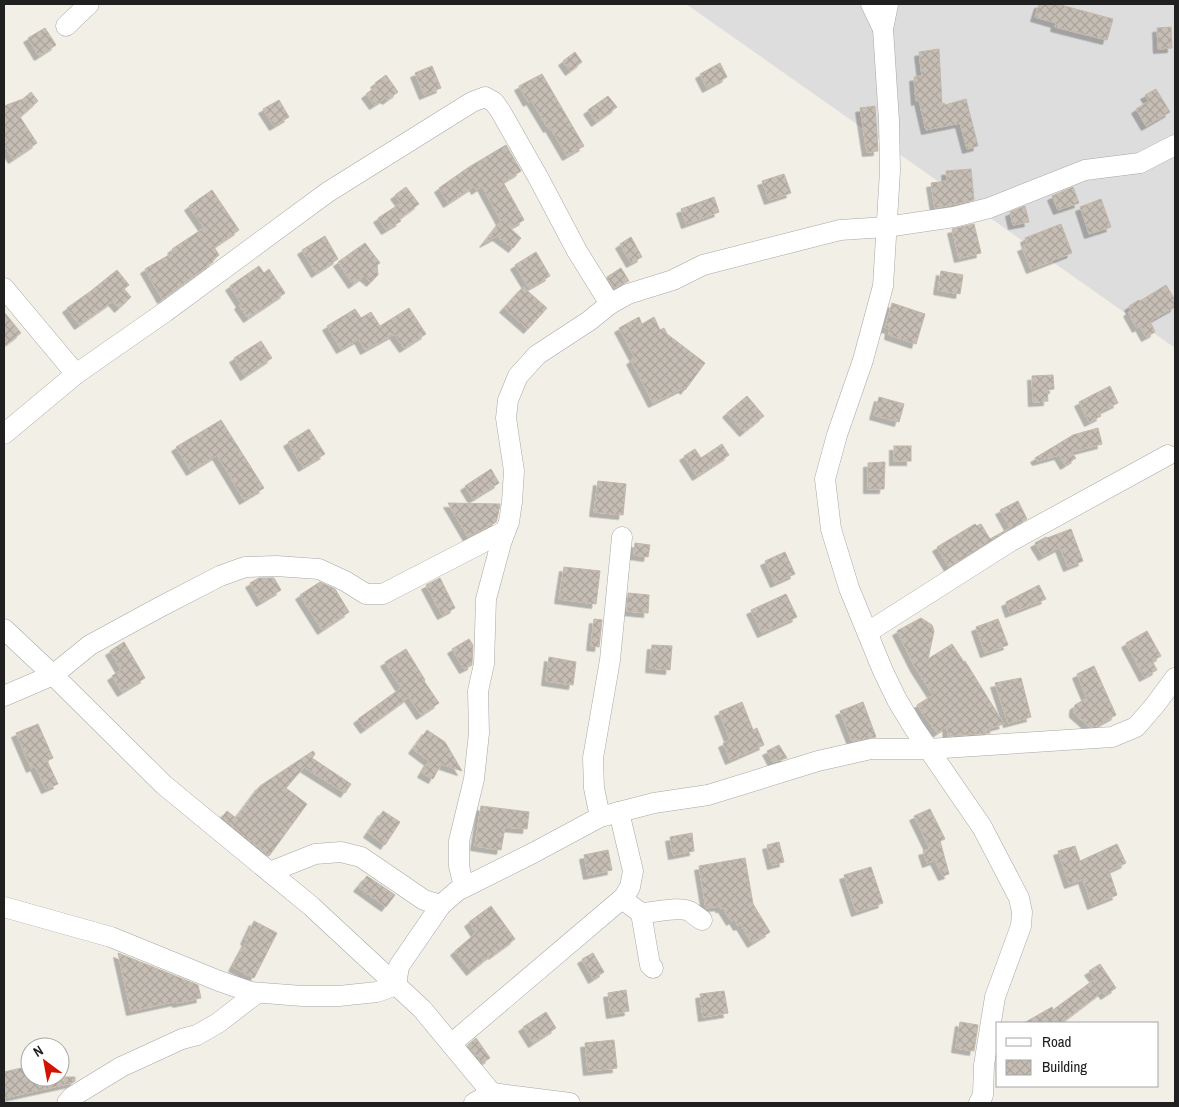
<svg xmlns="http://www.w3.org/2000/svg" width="1179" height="1107" viewBox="0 0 1179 1107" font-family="'Archivo Narrow',sans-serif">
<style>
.residential{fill:#dedddd}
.building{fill:url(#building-cross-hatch);stroke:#c4b7a8;filter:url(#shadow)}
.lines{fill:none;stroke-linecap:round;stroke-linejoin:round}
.minor-casing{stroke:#a7a7a7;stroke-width:21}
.minor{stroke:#fff;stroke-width:20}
</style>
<defs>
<pattern id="building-cross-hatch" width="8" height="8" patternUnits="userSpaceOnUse" patternTransform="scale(1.25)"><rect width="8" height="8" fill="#c6beb5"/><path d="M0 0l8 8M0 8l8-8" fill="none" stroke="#aaa39b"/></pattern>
<filter id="shadow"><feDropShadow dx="-4.5" dy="4.5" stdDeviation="0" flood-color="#0004"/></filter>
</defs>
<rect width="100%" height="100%" fill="#f1efe6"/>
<path class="residential" d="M686,4h489v344z"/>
<g class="building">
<path d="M1039,4h18l56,15 -6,21 -52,-13 1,-4 -21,-6z"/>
<path d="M1171,27l1,21 -14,1 -1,-21z"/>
<path d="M45,28l11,17 -17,11 -11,-18z"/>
<path d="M939,49l3,55 2,-1 1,2 21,-6 12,47 -11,3 -7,-26 -34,7 -7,-30 -3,1 -2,-24 8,-1 -3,-24z"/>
<path d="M575,52l7,10 -12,9 -7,-10z"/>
<path d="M720,63l7,14 -20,11 -7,-14z"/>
<path d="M432,66l9,22 -17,7 -9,-22z"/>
<path d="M542,74l42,72 -17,10 -17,-29 -2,1 -17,-28 -3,2 -9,-16z"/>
<path d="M386,75l12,17 -11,8 -2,-2 -11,7 -8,-11 11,-8 -2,-3z"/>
<path d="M1156,89l14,23 -24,14 -10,-17 13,-8 -4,-6z"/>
<path d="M31,92l7,9 -18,16 17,26 -24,16 -9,-14v-39l19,-7z"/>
<path d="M608,96l9,11 -21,15 -8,-12z"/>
<path d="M279,100l10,17 -15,9 -11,-17z"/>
<path d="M875,106l3,45 -11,1 -7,-44z"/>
<path d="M506,145l15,26 -18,11 21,38 -14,8 11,10 -8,10 -16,-12 -13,7 17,-22 -19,-35 -6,4 -2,-4 -26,17 -9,-15 30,-21z"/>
<path d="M971,169l3,31 -39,8 -4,-25 16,-2 -1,-10z"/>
<path d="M784,174l7,19 -22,7 -7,-19z"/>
<path d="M406,187l13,17 -20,15 2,2 -15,9 -8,-12 23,-15 -6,-8z"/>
<path d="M1073,187l6,16 -21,7 -6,-14z"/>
<path d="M212,190l27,40 -25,17 5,8 -7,6 1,1 -51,37 -17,-30 29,-17 -2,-3 32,-21 -15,-22z"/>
<path d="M714,197l5,15 -33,12 -5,-15z"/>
<path d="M1101,199l10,28 -22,7 -9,-27z"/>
<path d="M1025,206l4,16 -16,3 -3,-13z"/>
<path d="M974,224l7,29 -22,5 -7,-29z"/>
<path d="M1061,224l11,29 -41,16 -9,-22 5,-2 -2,-7z"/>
<path d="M325,236l13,23 -22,14 -14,-23z"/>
<path d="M631,237l11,20 -11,6 -11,-19z"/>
<path d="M365,243l15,20 -3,2 1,10 -7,7 -7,-6 -11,8 -15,-22z"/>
<path d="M536,252l14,24 -21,12 -14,-23z"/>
<path d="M259,266l5,7 5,-4 16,24 -37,25 -9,-13 2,-2 -11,-17z"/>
<path d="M621,268l8,13 -15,7 -7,-11z"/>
<path d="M117,270l12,15 -5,4 7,8 -12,11 -6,-7 -34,24 -12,-17 24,-17z"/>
<path d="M941,271l22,4 -3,19 -22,-4z"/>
<path d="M1166,285l9,15v7l-25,14 5,11 -9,5 -6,-11 -3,2 -9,-16 3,-2 -2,-4 10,-6 1,1z"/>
<path d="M523,287l24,21 -19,21 -24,-21z"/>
<path d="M892,303l33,11 -9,30 -27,-9 1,-6 -5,-1z"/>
<path d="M409,308l17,26 -22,14 -10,-14 -29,16 -6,-11 -18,10 -14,-23 28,-17 6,9 10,-6 9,14z"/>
<path d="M4,312l17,21 -17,13z"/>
<path d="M639,317l3,7 12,-7 6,13 4,-2 3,6 38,29 -20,27 -2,-2 -30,15 -22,-43 4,-2 -16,-30z"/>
<path d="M261,341l11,17 -27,18 -11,-18z"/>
<path d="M1053,375l1,14 -7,1 1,11 -15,1 -1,-26z"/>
<path d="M1110,386l8,17 -19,9 2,4 -12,6 -10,-20z"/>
<path d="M747,396l17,20 -20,16 -17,-19z"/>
<path d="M879,397l25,7 -5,18 -25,-7z"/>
<path d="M221,420l43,68 -20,12 -27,-45 -26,16 -15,-24z"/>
<path d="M1098,428l4,16 -31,8 5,6 -11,7 -6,-10 -22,6 -2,-3 38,-23z"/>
<path d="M309,429l16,25 -22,13 -15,-25z"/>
<path d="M722,444l7,11 -32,21 -13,-20 11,-7 6,9z"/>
<rect x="894" y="446" width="17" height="15"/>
<path d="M885,462l-1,27h-16v-26z"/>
<path d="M491,469l8,14 -26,16 -8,-13z"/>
<path d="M598,481l28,3 -3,31 -29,-3z"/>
<path d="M1018,501l9,18 -78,48 -12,-20 38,-23 2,2 4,-2 9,15 20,-11 -10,-18z"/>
<path d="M448,503l52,1 -3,15 -1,3 -28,15z"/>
<path d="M1071,529l12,32 -15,6 -8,-20 -17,9 -8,-13 11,-6 1,1z"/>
<path d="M635,543l15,2 -2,12 -14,-2z"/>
<path d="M785,552l10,22 -20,9 -10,-22z"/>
<path d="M564,567l36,4 -4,33 -37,-5z"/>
<path d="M259,578h15l7,12 -20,12 -11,-19z"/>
<path d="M440,578l15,30 -13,7 -16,-30z"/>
<path d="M320,582l15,7 14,23 -27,18 -22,-35z"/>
<path d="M1039,585l7,14 -36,14 -4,-11z"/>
<path d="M628,593l21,2 -1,18 -21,-2z"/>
<path d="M786,594l11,23 -35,16 -11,-23z"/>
<path d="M921,618l11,7 2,6 -6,28 24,-15 12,18 1,-1 39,63 -15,4 1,5 -42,3 -1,-10 -10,7 -20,-28 16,-10 -18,-28 -18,-36z"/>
<path d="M594,619l8,1 -3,27 -8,-1z"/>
<path d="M998,619l10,26 -23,8 -9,-26z"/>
<path d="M1147,631l14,25 -9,5 5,9 -13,7 -18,-34z"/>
<path d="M469,639l4,6 -1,18v2l-8,4 -12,-20z"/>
<path d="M124,642l21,36 -23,14 -10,-16 9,-6 -11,-19z"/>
<path d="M652,645l20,1 -2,24 -20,-2z"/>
<path d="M406,649l19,31 -1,1 15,22 -18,12 -12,-18 -44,32 -7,-10 43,-31 -16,-26z"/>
<path d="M549,657l27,5 -3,23 -27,-4z"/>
<path d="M1094,666l22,49 -20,11 -6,1 -16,-14v-5l1,-3 12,-7 -10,-24z"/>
<path d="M1021,678l10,39 -23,6 -13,-40z"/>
<path d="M742,702l11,28 4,-2 7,17 -34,15 -7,-17 7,-3 -11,-28z"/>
<path d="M863,702l13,35 -24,4 -12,-30z"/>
<path d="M38,724l15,34 -6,3 11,23 -12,5 -11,-23 -4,2 -15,-35z"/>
<path d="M427,730l18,12 17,29 -21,-7 -8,15 -11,-6 7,-12 -16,-12z"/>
<path d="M779,745l8,13 -14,4 -6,-11z"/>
<path d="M313,751l2,3 -3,4 39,26 -6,9 -41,-26 -18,21 21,16 -38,52 -47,-39 5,-6 9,7 24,-32z"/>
<path d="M481,806l48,6 -2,17 -22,-2 -4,23 -26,-4z"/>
<path d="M930,809l15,30 -5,2 9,33 -6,2 -8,-16 -8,3 -4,-12 7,-2 -16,-33z"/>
<path d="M383,811l17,11 -15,23 -17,-12z"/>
<path d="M692,833l2,18 -21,4 -3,-18z"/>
<path d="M779,842l5,20 -12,3 -5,-20z"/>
<path d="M1117,844l9,19 -17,8 8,24 -25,10 -9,-26 -14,5 -11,-33 17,-5 5,15z"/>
<path d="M608,850l4,20 -24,5 -4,-20z"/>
<path d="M745,858l8,46 17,28 -18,11 -11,-18 -3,1 -4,-7 -3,2 -8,-13h-3v-2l-14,2 -7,-42z"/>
<path d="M871,867l12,36 -27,9 -12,-37z"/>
<path d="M367,876l28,19 -9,12 -28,-20z"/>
<path d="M491,906l24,33 -22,16 -1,-1 -21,17 -16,-20 21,-18 -7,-11z"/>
<path d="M254,921l23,12 -23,45 -21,-11 14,-26 -2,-1z"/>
<path d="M118,953l80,32 3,13 -24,5v-2l-46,10z"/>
<path d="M593,953l11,19 -11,7 -11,-20z"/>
<path d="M1100,964l16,24 -11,7 -2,-4 -42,32h-37l28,-16 1,3 42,-31 -6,-8z"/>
<path d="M626,990l3,21 -18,3 -3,-21z"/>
<path d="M724,991l4,22 -25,4 -3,-23z"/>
<path d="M546,1012l10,16 -23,15 -10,-16z"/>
<path d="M960,1022l18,3 -4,26 -18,-3z"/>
<path d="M476,1038l14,20 -8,5 -14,-18z"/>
<path d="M614,1040l3,28 -29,3 -3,-28z"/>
<path d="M30,1066v11h45v4l-3,2 -68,15v-26z"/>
</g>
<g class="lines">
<g class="minor-casing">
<g id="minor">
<path d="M871,4l12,25"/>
<path d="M888,4l-5,25 6,92 1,50 -7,115 -20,74 -26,75 -12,44 6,50 18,59 34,83 14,29 17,28 68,99 37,71 3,14 -1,14 -26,71 -11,68 -1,30 -4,8"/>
<path d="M66,26l23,-22"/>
<path d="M4,288l72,86"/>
<path d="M4,434l72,-60 89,-62 163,-120 144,-90 13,-5 9,5 7,10 38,67 38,72 33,53"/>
<path d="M4,629l49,46 111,110 147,121 111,103 78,94"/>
<path d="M868,632l143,-91 157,-86"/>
<path d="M4,696l49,-21 37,-30 70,-38 60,-31 25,-9 31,-1 43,3 26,12 21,13h17l122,-63"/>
<path d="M600,817l-6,-29 -1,-30 17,-98 12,-123"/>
<path d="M270,872l45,-18 26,-2 20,5 63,43 17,5"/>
<path d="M464,887l-5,-21v-25l15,-62 5,-46 -1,-42 6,-27 2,-65 15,-56 8,-21 3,-20 2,-31 -8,-53 2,-18 10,-24 19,-21 52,-34 21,-17 18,-10 45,-14 30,-15 137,-35 46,-3 68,-10 35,-9 96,-38 55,-7 35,-18"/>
<path d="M622,899l19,14 9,52 3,3"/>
<path d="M4,907l107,30 108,44 32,11 51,4h37l38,-4 19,-7 3,-19 42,-61 16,-14 76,-38 67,-36 54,-14 54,-8 110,-34 53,-12h57l184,-12 24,-10 19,-22 20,-27"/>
<path d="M641,913c13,0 37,-7 48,-2 4,2 9,7 13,9"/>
<path d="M451,1044l173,-147 6,-10 3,-16 -14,-59"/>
<path d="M67,1103l5,-6 49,-30 61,-28 15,-4 21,-12 39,-30"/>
<path d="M474,1103l18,-10 78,10"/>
</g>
</g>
<use href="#minor" class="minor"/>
</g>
<rect width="1179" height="1107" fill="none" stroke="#202020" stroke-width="10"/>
<rect x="996" y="1022" width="162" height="65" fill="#ffffff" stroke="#a6a6a6"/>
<rect x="1006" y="1038" width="25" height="8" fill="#ffffff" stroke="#a6a6a6"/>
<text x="1042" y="1047" font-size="15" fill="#202020">Road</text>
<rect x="1006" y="1060" width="25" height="15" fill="url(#building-cross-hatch)" stroke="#a6a6a6"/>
<text x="1042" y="1072" font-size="15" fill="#202020">Building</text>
<g transform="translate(45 1062) rotate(328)"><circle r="24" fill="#ffffff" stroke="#a6a6a6"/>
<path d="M0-4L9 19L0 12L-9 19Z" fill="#d11300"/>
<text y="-8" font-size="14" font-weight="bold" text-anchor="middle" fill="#202020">N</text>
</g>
</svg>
